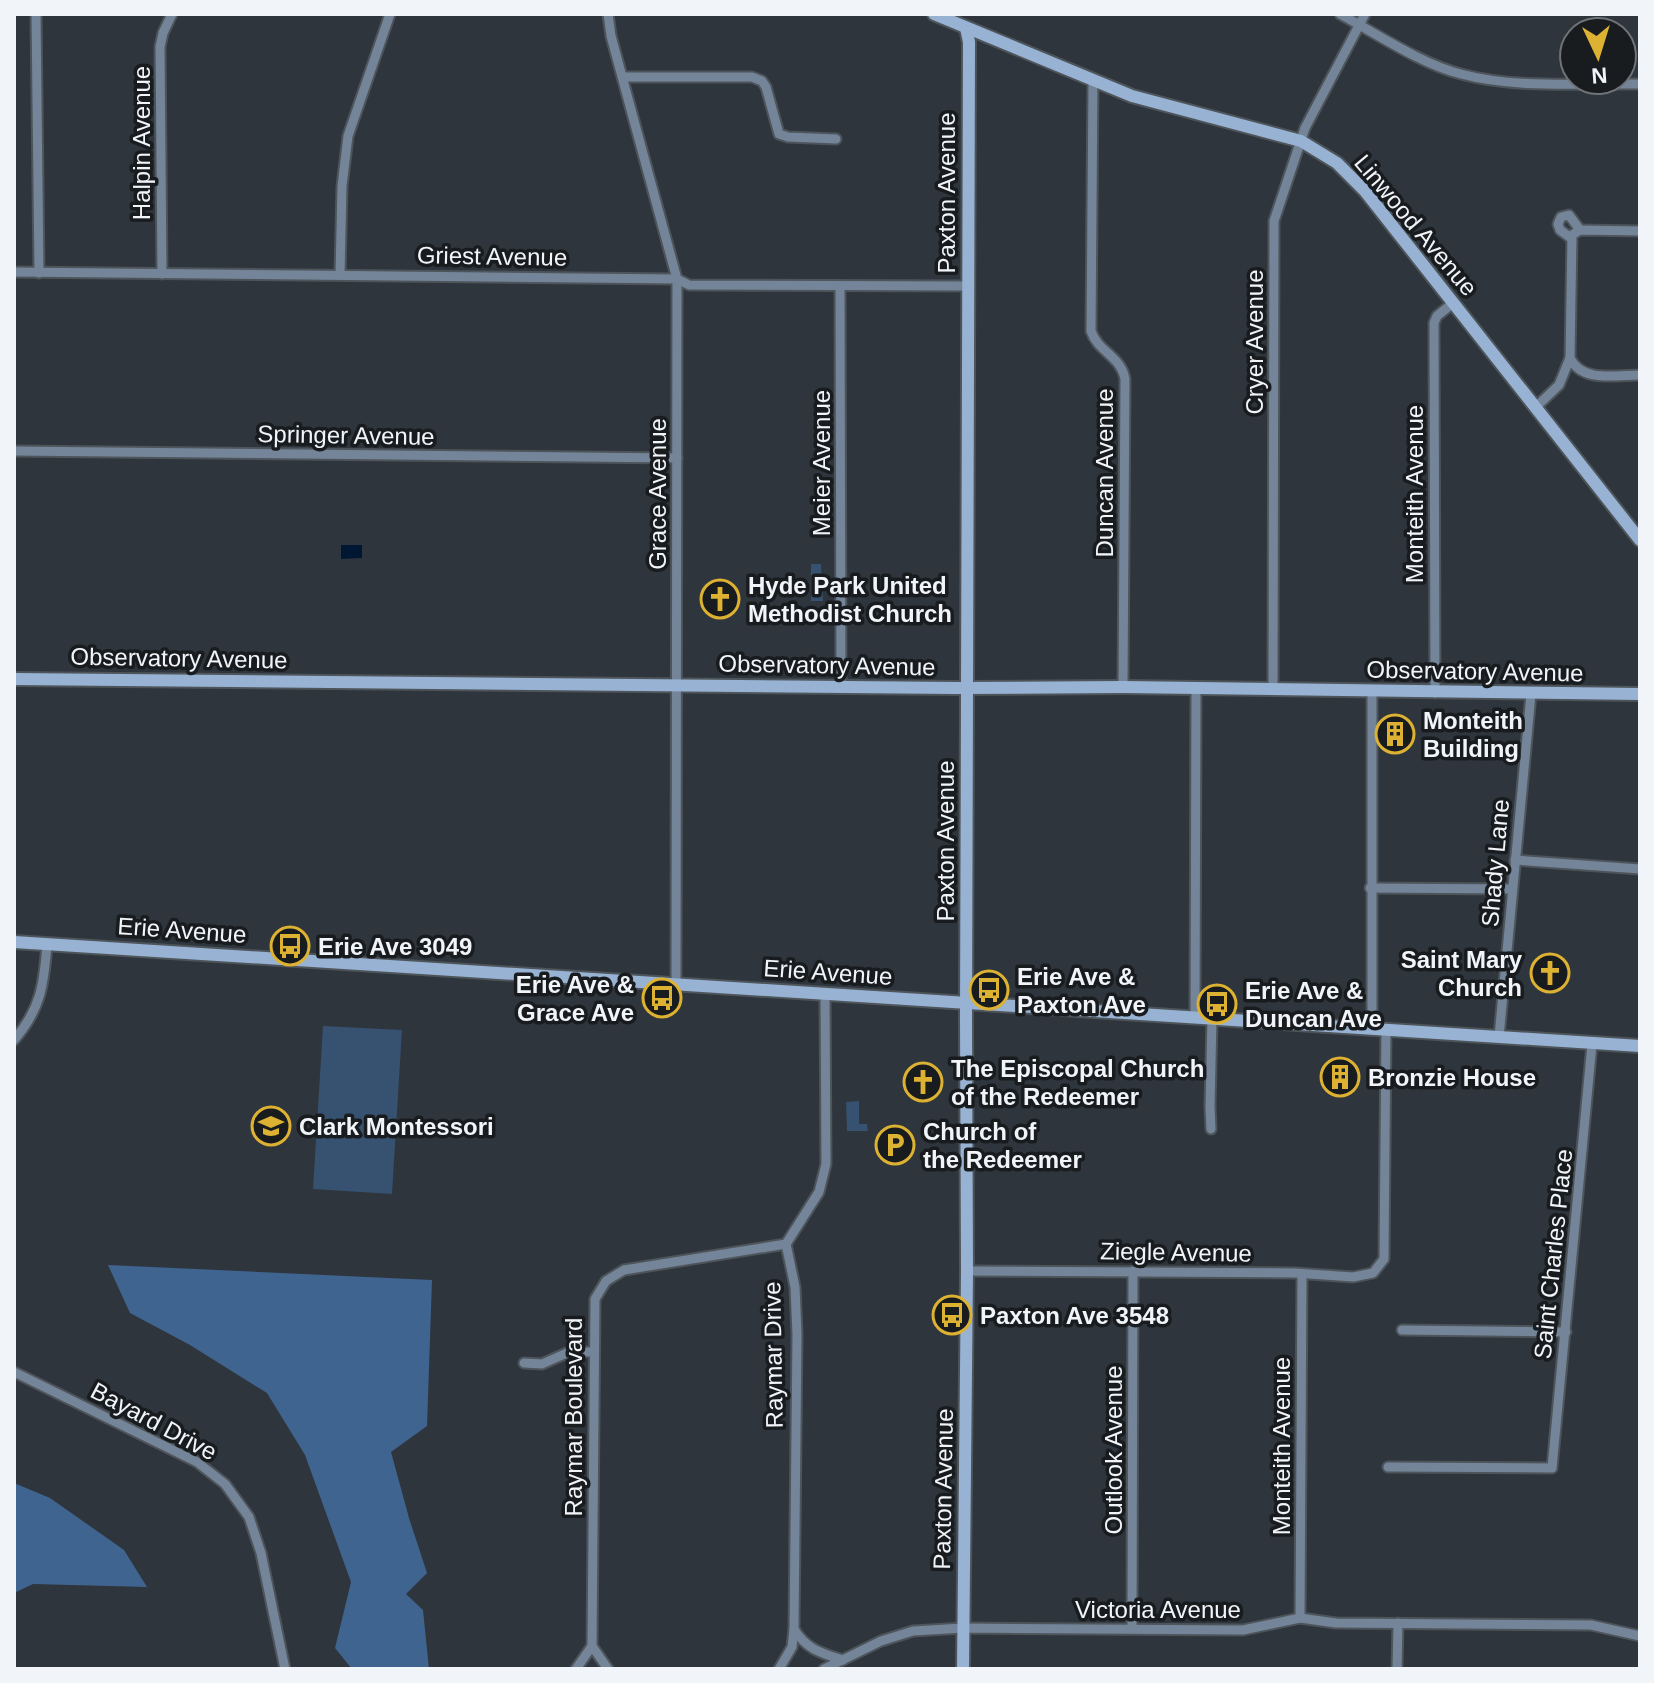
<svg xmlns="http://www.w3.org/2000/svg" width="1654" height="1683" viewBox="0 0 1654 1683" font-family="Arial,sans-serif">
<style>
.green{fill:#375170}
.forest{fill:#406490}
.water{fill:#001734}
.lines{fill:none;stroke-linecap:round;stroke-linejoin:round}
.street-casing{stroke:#4d545a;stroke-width:13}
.secondary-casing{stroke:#4d545a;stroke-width:16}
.street{stroke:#748499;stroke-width:9}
.secondary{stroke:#97b2d3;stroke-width:12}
.labels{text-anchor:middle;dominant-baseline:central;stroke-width:7;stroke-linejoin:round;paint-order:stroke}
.street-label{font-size:24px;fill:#f1f5fa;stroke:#191c1f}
.poi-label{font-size:24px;font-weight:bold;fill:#f1f5fa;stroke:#191c1f;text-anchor:start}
</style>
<rect width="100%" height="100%" fill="#2e353c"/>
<g class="green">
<path d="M811,564h10l2,37h-12z"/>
<path d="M323,1026l79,4 -10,164 -79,-5z"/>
<path d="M859,1101v23h8l1,7h-21l-1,-29z"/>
</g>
<g class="forest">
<path d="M108,1265l324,15 -5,146 -36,26 18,66 18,55 -21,21 17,16 6,59h-77l-17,-21 16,-66 -46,-127 -38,-62 -77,-48 -60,-32z"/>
<path d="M14,1483l36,15 74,52 23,37 -114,-3 -19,9z"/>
</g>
<path class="water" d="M341,545h21v13l-21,1z"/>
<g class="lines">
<g class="street-casing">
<g id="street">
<path d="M36,14l3,259"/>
<path d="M608,14l3,22 66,243 -1,704"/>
<path d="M1340,14c37,20 81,50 121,60 55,15 122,9 179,10"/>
<path d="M623,77h129l10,4 4,6 13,47 9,3 48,2"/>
<path d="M1093,79l-2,252c7,21 30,25 34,48l-2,308"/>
<path d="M1640,231l-60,-1 -8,5 -2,123c12,25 46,17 70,17"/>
<path d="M1571,238l-11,-8 -2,-6 3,-7 8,-2 11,15"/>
<path d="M14,272l663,7 12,6 279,1"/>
<path d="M162,274l-2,-227 3,-14 9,-19"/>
<path d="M340,275l2,-89 6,-50 42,-122"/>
<path d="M840,286l1,401"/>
<path d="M1537,406l22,-21 11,-27"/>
<path d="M14,451l663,7"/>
<path d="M1273,690l1,-469 31,-93 60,-114"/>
<path d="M1372,692v336"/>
<path d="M1435,693l-1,-370 3,-7 16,-13"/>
<path d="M1515,860l125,9"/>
<path d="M1370,888l142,1"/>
<path d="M1195,1017l1,-328"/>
<path d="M1499,1037l32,-343"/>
<path d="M14,1040c27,-31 30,-56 33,-96"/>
<path d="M1211,1129l-1,-22 2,-89"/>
<path d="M967,1271l328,2 58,4 20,-4 11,-14 2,-230"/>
<path d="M1402,1330l164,2"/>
<path d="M524,1363l18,1 27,-12h25"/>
<path d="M14,1372l183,90 28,22 24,33 12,36 24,116"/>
<path d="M1388,1467l164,1 40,-424"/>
<path d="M1300,1618l2,-344"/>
<path d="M1132,1628l1,-357"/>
<path d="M794,1629c12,20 27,24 49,31"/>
<path d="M576,1669l16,-23"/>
<path d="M608,1669l-16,-23 3,-347 11,-18 18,-11 162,-26"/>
<path d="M779,1669l13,-22 2,-18 3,-295 -2,-47 -9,-43 33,-52 7,-28 -1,-169"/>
<path d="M824,1669l57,-28 32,-10 50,-3 280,2 57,-12 36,5 255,2 49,11"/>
<path d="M1397,1669l1,-46"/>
</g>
</g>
<g class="secondary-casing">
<g id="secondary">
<path d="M934,14l198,82 169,45 36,22 28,28 275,349"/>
<path d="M14,679l942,9 167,-1 517,7"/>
<path d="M14,942l1626,104"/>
<path d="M963,1669l4,-398 -1,-250 3,-979 -3,-14"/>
</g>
</g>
<use href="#street" class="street"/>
<use href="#secondary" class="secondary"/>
</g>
<defs>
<g id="church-ring" transform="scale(2)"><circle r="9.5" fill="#191c1f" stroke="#ddb233" stroke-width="1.5"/><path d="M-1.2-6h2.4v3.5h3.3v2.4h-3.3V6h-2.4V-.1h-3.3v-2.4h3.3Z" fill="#ddb233"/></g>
<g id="building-ring" transform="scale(2)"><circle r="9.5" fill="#191c1f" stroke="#ddb233" stroke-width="1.5"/><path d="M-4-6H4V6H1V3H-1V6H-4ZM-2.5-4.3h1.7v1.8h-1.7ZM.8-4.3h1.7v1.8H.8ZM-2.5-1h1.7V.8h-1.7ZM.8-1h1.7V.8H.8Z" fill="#ddb233"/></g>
<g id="bus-ring" transform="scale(2)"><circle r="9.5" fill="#191c1f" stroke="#ddb233" stroke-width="1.5"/><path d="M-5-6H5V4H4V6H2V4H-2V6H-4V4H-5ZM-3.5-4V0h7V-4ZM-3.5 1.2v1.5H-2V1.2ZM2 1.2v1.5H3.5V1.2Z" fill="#ddb233"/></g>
<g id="school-ring" transform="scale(2)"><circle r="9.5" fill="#191c1f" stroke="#ddb233" stroke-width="1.5"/><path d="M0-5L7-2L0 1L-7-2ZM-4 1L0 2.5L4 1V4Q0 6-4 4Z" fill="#ddb233"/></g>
<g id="parking-ring" transform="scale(2)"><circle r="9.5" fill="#191c1f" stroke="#ddb233" stroke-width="1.5"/><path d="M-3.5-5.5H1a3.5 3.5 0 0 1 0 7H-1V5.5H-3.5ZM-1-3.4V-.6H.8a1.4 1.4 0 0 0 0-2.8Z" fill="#ddb233"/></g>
</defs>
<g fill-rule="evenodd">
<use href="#church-ring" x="720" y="599"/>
<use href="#building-ring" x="1395" y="734"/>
<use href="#bus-ring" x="290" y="946"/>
<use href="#church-ring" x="1550" y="973"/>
<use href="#bus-ring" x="989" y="990"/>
<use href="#bus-ring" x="662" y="998"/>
<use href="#bus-ring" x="1217" y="1004"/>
<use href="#building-ring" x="1340" y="1077"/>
<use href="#church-ring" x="923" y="1082"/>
<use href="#school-ring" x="271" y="1126"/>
<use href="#parking-ring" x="895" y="1145"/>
<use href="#bus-ring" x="952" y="1315"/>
</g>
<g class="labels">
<g class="street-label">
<text transform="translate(141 143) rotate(-90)">Halpin Avenue</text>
<text transform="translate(946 193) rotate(-90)">Paxton Avenue</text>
<text transform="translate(1416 225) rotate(50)">Linwood Avenue</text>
<text transform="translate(492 256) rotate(1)">Griest Avenue</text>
<text transform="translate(1254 342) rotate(-90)">Cryer Avenue</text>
<text transform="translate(346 435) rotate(1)">Springer Avenue</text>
<text transform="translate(821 463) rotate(-90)">Meier Avenue</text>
<text transform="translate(1104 473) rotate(-90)">Duncan Avenue</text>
<text transform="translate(657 494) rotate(-90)">Grace Avenue</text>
<text transform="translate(1414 494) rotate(-90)">Monteith Avenue</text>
<text transform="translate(179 658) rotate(1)">Observatory Avenue</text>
<text transform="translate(827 665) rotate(1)">Observatory Avenue</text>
<text transform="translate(1475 671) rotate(1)">Observatory Avenue</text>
<text transform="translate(945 841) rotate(-90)">Paxton Avenue</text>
<text transform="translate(1495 863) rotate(-85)">Shady Lane</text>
<text transform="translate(182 930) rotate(4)">Erie Avenue</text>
<text transform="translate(828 972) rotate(4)">Erie Avenue</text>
<text transform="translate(1176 1252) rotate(1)">Ziegle Avenue</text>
<text transform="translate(1553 1254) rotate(-84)">Saint Charles Place</text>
<text transform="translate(773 1355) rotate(-91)">Raymar Drive</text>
<text transform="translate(573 1417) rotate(-90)">Raymar Boulevard</text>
<text transform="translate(154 1421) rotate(28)">Bayard Drive</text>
<text transform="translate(1281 1446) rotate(-90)">Monteith Avenue</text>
<text transform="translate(1113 1450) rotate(-90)">Outlook Avenue</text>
<text transform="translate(943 1489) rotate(-89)">Paxton Avenue</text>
<text x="1158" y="1609">Victoria Avenue</text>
</g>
<g class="poi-label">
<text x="748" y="585">Hyde Park United<tspan x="748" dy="28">Methodist Church</tspan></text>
<text x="1423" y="720">Monteith<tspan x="1423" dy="28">Building</tspan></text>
<text x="318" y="946">Erie Ave 3049</text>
<text x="1522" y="959" text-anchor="end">Saint Mary<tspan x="1522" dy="28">Church</tspan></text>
<text x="1017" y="976">Erie Ave &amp;<tspan x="1017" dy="28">Paxton Ave</tspan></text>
<text x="634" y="984" text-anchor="end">Erie Ave &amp;<tspan x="634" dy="28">Grace Ave</tspan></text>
<text x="1245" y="990">Erie Ave &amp;<tspan x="1245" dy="28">Duncan Ave</tspan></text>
<text x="951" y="1068">The Episcopal Church<tspan x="951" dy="28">of the Redeemer</tspan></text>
<text x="1368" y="1077">Bronzie House</text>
<text x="299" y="1126">Clark Montessori</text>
<text x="923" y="1131">Church of<tspan x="923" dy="28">the Redeemer</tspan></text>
<text x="980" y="1315">Paxton Ave 3548</text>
</g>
</g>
<rect width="1654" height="1683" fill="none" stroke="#f1f5fa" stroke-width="32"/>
<g transform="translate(1598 56) rotate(176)"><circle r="38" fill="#191c1f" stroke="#6f7377" stroke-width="2"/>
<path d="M0-6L14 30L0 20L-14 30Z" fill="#ddb233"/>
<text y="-12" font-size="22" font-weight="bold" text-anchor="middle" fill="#f1f5fa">N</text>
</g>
</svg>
